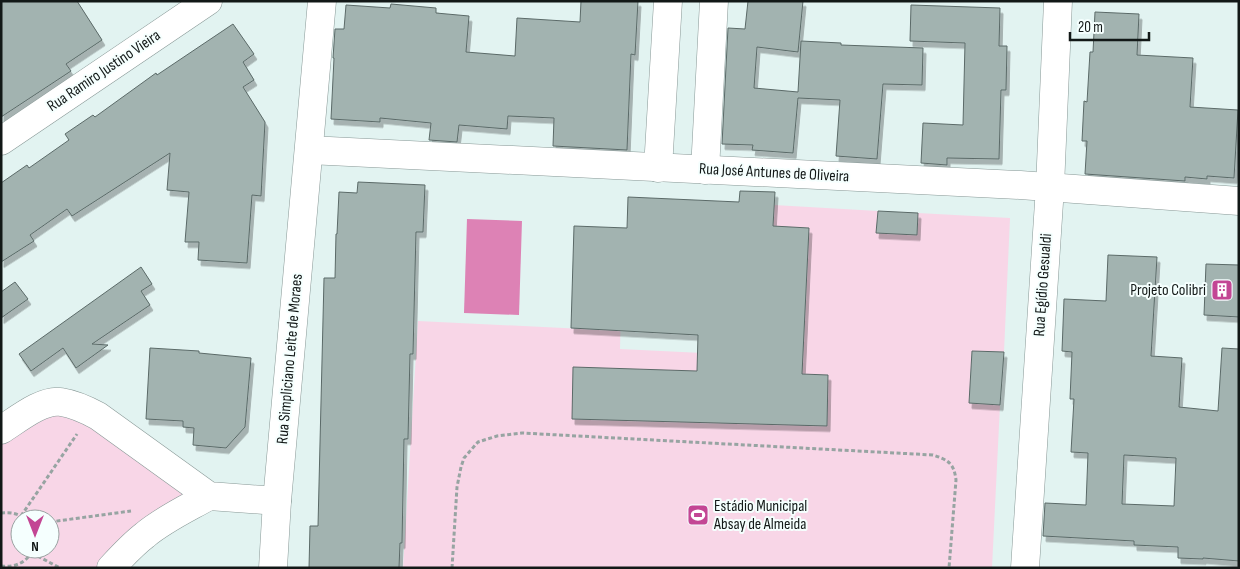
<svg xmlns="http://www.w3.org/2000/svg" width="1240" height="569" viewBox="0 0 1240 569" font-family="'Sofia Sans Condensed',sans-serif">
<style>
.green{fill:#f8d6e7;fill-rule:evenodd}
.water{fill:#dd82b5}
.building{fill:#a2b3b0;stroke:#5b6a68;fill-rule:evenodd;filter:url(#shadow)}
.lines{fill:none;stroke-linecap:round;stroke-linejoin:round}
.street-casing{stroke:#889896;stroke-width:29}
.path{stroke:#97a4a2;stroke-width:3;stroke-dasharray:4 2.5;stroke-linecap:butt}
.street{stroke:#fff;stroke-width:28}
.labels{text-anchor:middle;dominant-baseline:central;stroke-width:4;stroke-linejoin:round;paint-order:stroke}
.street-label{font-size:16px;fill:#121817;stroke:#f5fffe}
.poi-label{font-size:16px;fill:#121817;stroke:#f5fffe;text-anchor:end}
</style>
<defs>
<filter id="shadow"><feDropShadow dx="3" dy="5.5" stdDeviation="0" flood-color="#0004"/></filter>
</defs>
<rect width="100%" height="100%" fill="#e2f3f1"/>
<g class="green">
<path d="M774,205l104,6 -1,22 40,1 1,-21 92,5 -6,134 -32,-1 -3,52 31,2 -8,163h-589l15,-247 186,9 17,-23 -1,42 183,9 6,-130 -81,-4v-2l45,1z"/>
<path d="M70,409l124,84 -89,75h-104v-134zM20,519h30v30h-30z"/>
</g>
<path class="water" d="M467,219l55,2 -3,94 -55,-2z"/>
<g class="building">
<path d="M1,1h76l25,39 -36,24 5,7 -70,46z"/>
<path d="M581,1h57l-3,54 -4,-1 -4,96 -74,-4 1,-28 -46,-2 -1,13 -48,-4 -2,17 -28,-2 2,-17 -51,-5v4l-49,-3 3,-61h-1l2,-29h9l2,-24 44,3 1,-4 45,4v5l33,3 -3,36 49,4 2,-38 63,4z"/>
<path d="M748,1h55l-5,51 -41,-5 -3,41 44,4 3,-51 40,2v2l82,3 -1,37 -39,-1 -6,75 -41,-3 4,-56 -42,-2 -5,55 -41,-3 1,-5 -31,-1 6,-116 17,1z"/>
<path d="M911,5l89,3 -1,38h8l-1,44h-5l-2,69 -52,-1v7l-26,-2 2,-40 40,2 2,-82 -55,-2z"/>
<path d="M1095,12l44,2 -2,41 56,3 -3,49 48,3 -4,68 -27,-2v3l-22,-2v4l-100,-7 2,-33h-5l2,-40 3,1 3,-50h3z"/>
<path d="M233,24l21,30 -11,8 11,18 -11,7 22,35 -4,74 -9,-1 -5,68 -49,-3 1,-18h-14l4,-50 -22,-2 3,-37 -98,63 -5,-7 -37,26 4,6 -33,21v-79l26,-18 2,3 40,-28 -4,-6 28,-19 2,2 61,-44 1,2z"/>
<path d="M358,182l67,3 -2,47h-7l-3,122h-3l-2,85h-4l-2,104h-2l-1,25h-90l1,-42h8l6,-248h11l1,-44h1l2,-42 18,1z"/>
<path d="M740,191l35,1 -2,34 36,2 -7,146 26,1 -1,51 -255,-7 1,-52 124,4 1,-36 -127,-7 3,-102 53,2 1,-31 111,5z"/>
<path d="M878,211l40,2 -1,22 -41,-2z"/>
<path d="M1108,255l49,2 -6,99 31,2 -3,49 39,4 4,-63 17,1v212l-36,-3v1l-25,-1v-11l-44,-2v-4l-91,-5 2,-33 41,2 2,-52 -17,-1 3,-53h-4l2,-47 -10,-1 2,-52 42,2zM1124,455l52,3 -2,48 -52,-2z"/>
<path d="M1206,264l33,1v52l-35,-2z"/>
<path d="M141,267l11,17 -11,7 9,14 -58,39 16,1 -32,23 -13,-20 -32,23 -12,-17z"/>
<path d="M15,282l13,17 -27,19v-26z"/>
<path d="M150,348l49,3v2l52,5 -6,69 -19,21 -33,-3 1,-17 -11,-1v-6l-37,-2z"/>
<path d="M972,351l32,1 -4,53 -31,-2z"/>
</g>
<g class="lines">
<g class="street-casing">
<g id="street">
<path d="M1,141l207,-140"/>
<path d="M309,150l711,35 219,16"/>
<path d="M658,168l10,-167"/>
<path d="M705,170l9,-169"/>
<path d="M1,430c16,-10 41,-31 60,-28 13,2 26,8 37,14l111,80 68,5"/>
<path d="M111,568c11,-12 21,-23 34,-33 19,-16 43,-27 64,-39"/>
<path d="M273,568l4,-67 45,-500"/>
<path d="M1025,568l25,-381 8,-186"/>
</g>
</g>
<g class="path">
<path d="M1,513c9,-1 17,0 24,6"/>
<path d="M21,516l56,-82"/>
<path d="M50,522l81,-11"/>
<path d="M32,553l28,15"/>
<path d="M1,566c14,2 27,-4 32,-17"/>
<path d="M452,568l5,-81 4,-20 3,-9 14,-16 19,-6 25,-3 411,22c15,5 21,8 23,25l-7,88"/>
</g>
<use href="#street" class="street"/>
</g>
<defs>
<g id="building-square" transform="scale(1.125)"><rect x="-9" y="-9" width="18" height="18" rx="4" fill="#c34694" stroke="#f5fffe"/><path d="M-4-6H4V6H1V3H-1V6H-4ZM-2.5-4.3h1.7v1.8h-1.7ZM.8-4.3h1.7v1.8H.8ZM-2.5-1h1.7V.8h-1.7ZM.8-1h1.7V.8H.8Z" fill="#fff"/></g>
<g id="stadium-square" transform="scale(1.125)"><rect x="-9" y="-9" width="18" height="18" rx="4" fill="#c34694" stroke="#f5fffe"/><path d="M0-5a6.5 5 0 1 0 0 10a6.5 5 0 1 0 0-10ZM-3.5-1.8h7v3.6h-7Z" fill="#fff"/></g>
</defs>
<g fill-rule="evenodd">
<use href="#building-square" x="1222" y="290"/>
<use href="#stadium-square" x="698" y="515"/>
</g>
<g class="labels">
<g class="street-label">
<text transform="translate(104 71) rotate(-34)">Rua Ramiro Justino Vieira</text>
<text transform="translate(774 173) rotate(3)">Rua José Antunes de Oliveira</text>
<text transform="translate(1043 285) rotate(-86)">Rua Egídio Gesualdi</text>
<text transform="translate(290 359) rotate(-85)">Rua Simpliciano Leite de Moraes</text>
</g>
<g class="poi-label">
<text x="1206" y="290">Projeto Colibri</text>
<text x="714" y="506" text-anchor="start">Estádio Municipal<tspan x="714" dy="18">Absay de Almeida</tspan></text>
</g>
</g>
<rect width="1240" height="569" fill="none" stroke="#121817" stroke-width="5"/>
<g transform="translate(35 534) rotate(180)"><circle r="24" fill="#f5fffe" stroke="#9aa3a2"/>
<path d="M0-4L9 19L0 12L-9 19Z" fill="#c34694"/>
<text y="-8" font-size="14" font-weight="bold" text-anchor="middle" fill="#121817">N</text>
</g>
<path d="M1070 32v8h79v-8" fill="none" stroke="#121817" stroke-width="2.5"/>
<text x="1078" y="32" font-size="15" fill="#121817" stroke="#f5fffe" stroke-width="4" paint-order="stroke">20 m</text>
</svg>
